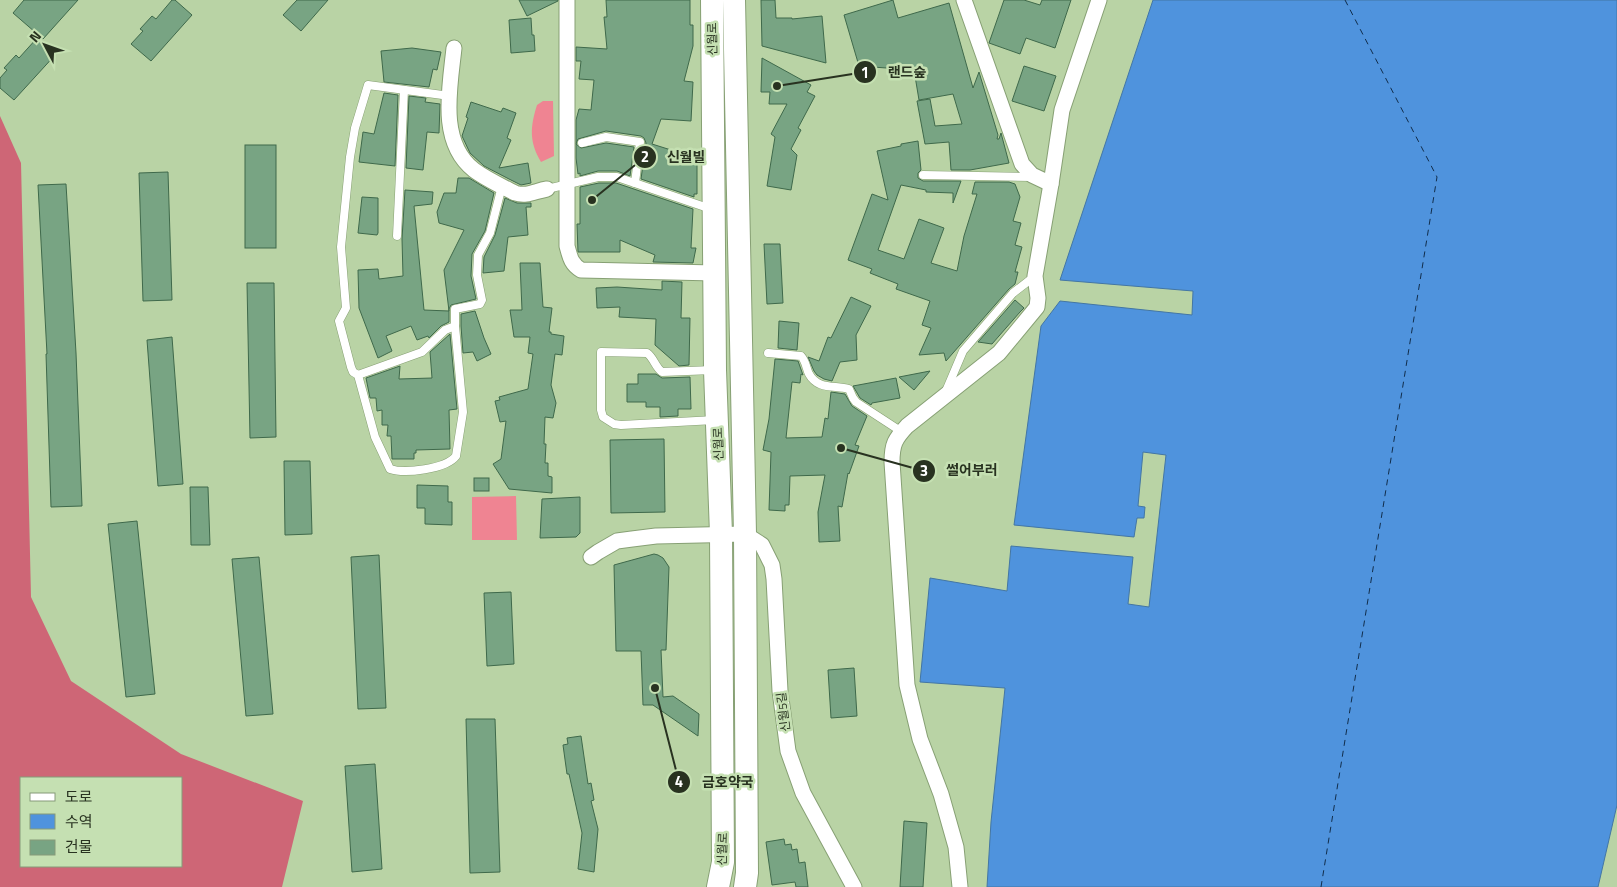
<svg xmlns="http://www.w3.org/2000/svg" width="1617" height="887" viewBox="0 0 1617 887" font-family="'Titillium Web','Noto Sans KR',sans-serif">
<style>
.green{fill:#ef8492}
.forest{fill:#ce6676;fill-rule:evenodd}
.water{fill:#4f93dd;stroke:#4376a4}
.lines{fill:none;stroke-linecap:round;stroke-linejoin:round}
.ferry{stroke:#112d4b;stroke-width:1;stroke-dasharray:6 5;stroke-linecap:butt}
.building{fill:#78a483;stroke:#3f694b}
.lane-casing{stroke:#87a074;stroke-width:9}
.street-casing{stroke:#87a074;stroke-width:17}
.secondary-casing{stroke:#87a074;stroke-width:24}
.lane{stroke:#fff;stroke-width:8}
.street{stroke:#fff;stroke-width:15}
.secondary{stroke:#fff;stroke-width:22}
.labels{text-anchor:middle;dominant-baseline:central;stroke-width:5;stroke-linejoin:round;paint-order:stroke}
.street-label{font-size:12px;fill:#283220;stroke:#c5e0b2}
.leader{fill:none;stroke:#283220;stroke-width:2}
.callout-dot{fill:#283220;stroke:#c5e0b2;stroke-width:2}
.mark-label{font-size:15px;text-anchor:middle;font-weight:bold;fill:#fff}
.callout-label{font-size:14px;text-anchor:middle;font-weight:bold;fill:#283220;stroke:#c5e0b2;stroke-width:5;stroke-linejoin:round;paint-order:stroke}
</style>
<rect width="100%" height="100%" fill="#b9d3a5"/>
<g class="green">
<path d="M543,101h10l1,55 -13,6c-12,-20 -11,-35 -4,-57z"/>
<path d="M516,496l1,44h-45v-43z"/>
</g>
<path class="forest" d="M0,116l21,47 10,434 40,84 110,73 122,47 -21,86h-282zM21,778h160v88h-160z"/>
<path class="water" d="M1153,0h464v805l-19,82h-611l4,-65 14,-134 -85,-6 10,-104 77,13 4,-45 122,11 -5,47 21,3 17,-152 -23,-3 -5,54 7,1 -1,11h-7l-3,19 -120,-12 27,-199 19,-25 132,14 1,-24 -133,-11z"/>
<g class="lines">
<path class="ferry" d="M1321,887l116,-710 -92,-177"/>
</g>
<g class="building">
<path d="M24,0h54l-35,39 -30,-26z"/>
<path d="M172,0h3l17,15 -41,46 -20,-17 12,-13 -3,-2 12,-13 4,3z"/>
<path d="M297,0h31l-27,31 -18,-16z"/>
<path d="M519,0h39v1l-31,15z"/>
<path d="M606,0h84v25h3v21l-9,35 9,1 -2,39 -30,-2 -9,25 19,6 -1,3 27,8v33h-3v3l-53,-18 5,-36 -2,-5 -3,-2 -35,-5 -28,8 -2,5 5,4 25,-5 28,4 -4,29 -13,-5h-19l-18,5v-3l-2,1 -2,-16v-38l3,-11 12,1 3,-30 -15,-1 2,-18h-5v-14l31,2 -3,-32h3z"/>
<path d="M761,0h14l1,18h16v1l30,-3 4,47 -64,-17z"/>
<path d="M893,0l5,18 51,-15 24,85 6,-16 19,63 -1,4h2l2,-6 8,30 -39,7h-19l-2,-28 -24,2 -8,-43 13,-2 5,27 27,-2 -9,-30 -34,6 -5,-30 -55,-4 -15,-51z"/>
<path d="M1004,0h20l16,5 2,-5h29l-16,48 -29,-10 -6,16 -31,-11z"/>
<path d="M531,18l1,17h2l1,16 -24,2 -2,-33z"/>
<path d="M37,38l19,16 -42,46 -14,-12v-10l7,-8 -3,-2 12,-13 3,3z"/>
<path d="M412,48l29,4 -4,18 -4,-1 -4,18 -45,-5 -3,-31z"/>
<path d="M762,58l49,27 -4,7 8,4 -17,32 3,2 -10,19 6,6 -6,35 -24,-4 8,-49 -4,-3 16,-30h-18l1,-12h-9z"/>
<path d="M1024,66l32,10 -12,35 -32,-10z"/>
<path d="M384,93l14,2 -3,71 -36,-4 4,-30 11,2z"/>
<path d="M409,96l17,2 -1,4 15,2 -1,29 -12,-1 -4,38 -17,-2z"/>
<path d="M471,102l30,10 2,-4 13,5 -9,25 4,2 -12,28 29,-5 3,20 -10,2 -12,-6 -25,-13 -14,-13 -8,-17 6,-18 -2,-1z"/>
<path d="M918,141l3,29 -3,3v5l5,3h38l-8,22v-10l-27,-1v-2l-25,-5 -23,65 26,9 15,-40 25,9 -13,35 26,8 7,-35 13,-42h-5l3,-12h34l6,2 5,13 -7,24 8,2 -6,22 7,2 -7,25h3l-3,12 -6,5 -63,72 -2,-8 -25,2 12,-27 -9,-3 8,-24 -34,-12 2,-5 -28,-11 2,-4 -24,-9 24,-66 16,6 -11,-49 24,-5v-2z"/>
<rect x="245" y="145" width="31" height="103"/>
<path d="M168,172l4,128 -29,1 -4,-128z"/>
<path d="M458,178h11l25,15 -9,38 -13,23 -1,22 5,23 -25,6 -2,4v13l-8,4 -12,12 -1,-2 -11,4 -6,-14 -25,10 6,15 -14,7 -19,-50 -1,-38 20,-1 1,10 24,-3 -1,-37 3,-49 28,2 -1,12 -18,2 10,104 25,1 -5,-41 20,-40 -25,-7 -2,-11 7,-19h12z"/>
<path d="M599,183h17l77,26 -2,39h5l-3,15 -40,-1 2,-7 -35,-15v12h-42l-1,-28h3v-37z"/>
<path d="M66,184l10,169 6,153 -31,1 -5,-153h1l-9,-169z"/>
<path d="M362,197l16,1v35l-1,2 -19,-2z"/>
<path d="M505,198l12,5h14v4h-5l2,28 -20,2 -4,34 -21,2 1,-16 11,-22z"/>
<path d="M764,244h16l3,59 -16,1z"/>
<path d="M520,263h20l3,44 9,1 -3,24h2v2l13,2 -2,19 -7,-1 -4,31 5,18 -3,15 -8,-1 -1,27h2l-1,19h3v13l4,1v16l-43,-4 -16,-25 8,-5 5,-38 -6,1 -5,-21 5,-1 -1,-3 29,-8 5,-35 -5,-1 2,-16h-16l-4,-27h12z"/>
<path d="M662,281l20,1 -1,36h9l-1,47 -10,1 -24,-21 1,-26 -37,-2 1,-10 -23,1 -1,-20 21,-1 45,3z"/>
<path d="M247,283h27l2,154 -26,1z"/>
<path d="M851,297l20,9 -15,29 1,25 -17,2 -8,19 -8,-2 -7,-4 -3,-4 -6,-14 11,4 9,-24 3,1z"/>
<path d="M1015,300l9,8 -4,4 -28,32 -14,-2z"/>
<path d="M475,311l9,27 7,16 -14,7 -4,-9 -10,1 -2,-27v-12z"/>
<path d="M779,321l20,2 -2,27 -19,-2z"/>
<path d="M450,334l7,75 -8,1 1,39 -34,1v3h-2v6h-22l-1,-23h-4l1,-11h-6v-15l-5,1 -1,-13h-6l-4,-20 34,-12 -1,13 33,-1 -2,-26z"/>
<path d="M172,337l11,147 -25,2 -11,-146z"/>
<path d="M775,359l23,2 5,14 -2,-1 -1,9 -8,-1 -6,56 36,-1 3,-19 3,1 3,-27 14,2 7,12 15,10 -12,29 4,1 -10,28 -1,-1 -6,34 -4,-1 2,35 -21,1 -1,-30 7,-37 -35,1 -1,29h-4v6l-16,-1 2,-58 -8,-2 6,-31z"/>
<path d="M930,371l-16,19 -15,-13z"/>
<path d="M638,374h18l6,4 28,-1 1,32h-13v7l-18,1v-10h-14v-5h-19v-18h11z"/>
<path d="M896,378l4,20 -28,5 -1,2 -11,-7 -7,-12z"/>
<path d="M664,439l1,73 -54,1 -1,-73z"/>
<path d="M284,461h26l2,73 -27,1z"/>
<rect x="474" y="478" width="15" height="13"/>
<path d="M417,485l31,1v16h4v23l-27,-1v-16h-8z"/>
<path d="M190,487h18l2,58h-19z"/>
<path d="M580,497v36l-4,4 -36,1 2,-39z"/>
<path d="M137,521l18,173 -29,3 -18,-173z"/>
<path d="M654,554l4,1 5,3 6,9 -3,83h-5l2,47 10,-1 26,18 -1,22 -45,-31h-10l-2,-54h-25l-2,-86z"/>
<path d="M379,555l7,153 -28,1 -7,-152z"/>
<path d="M259,557l14,157 -27,2 -14,-157z"/>
<path d="M511,592l3,72 -27,2 -3,-73z"/>
<path d="M854,668l3,48 -26,2 -3,-48z"/>
<path d="M466,719h29l5,153 -30,1z"/>
<path d="M581,736l7,48 3,-1 3,17 -3,1 7,28 -4,43 -16,-3 4,-36 -13,-59h-2l-4,-29 5,-1 -1,-6z"/>
<path d="M375,764l7,105 -30,3 -7,-106z"/>
<path d="M904,821l23,2 -4,64h-23z"/>
<path d="M784,839l1,6 6,-1 1,6 5,-1 2,14 6,-1 3,25h-12l-1,-5 -23,3 -6,-43z"/>
</g>
<g class="lines">
<g class="lane-casing">
<g id="lane">
<path d="M450,96l-82,-11 -13,43 -5,29 -9,90 5,61 -7,13 12,46 2,5 5,3 17,62 15,32c15,5 56,0 66,-13l7,-44 -8,-86"/>
<path d="M582,143l24,-6 34,5 -5,41"/>
<path d="M923,175l110,2"/>
<path d="M547,189l51,-12h19l94,32"/>
<path d="M397,236l7,-146"/>
<path d="M768,353l33,3c5,5 5,12 8,18 9,16 25,11 40,15l4,9 3,4 46,30"/>
<path d="M713,370l-51,2c-7,-5 -8,-14 -15,-19l-46,-1v58l2,7 11,7 7,1 94,-5"/>
<path d="M358,375l64,-23 23,-22 10,-4v-17l25,-5 2,-4 -5,-25 1,-20 12,-22 12,-47"/>
<path d="M946,391l17,-40 50,-58 22,-17"/>
</g>
</g>
<g class="street-casing">
<g id="street">
<path d="M567,0v246c3,11 4,18 14,24l134,3"/>
<path d="M964,0l58,164 10,11 19,9"/>
<path d="M454,48c-4,39 -16,94 20,122 12,9 27,16 41,23 12,4 20,-2 32,-4"/>
<path d="M591,557l7,-5 19,-11 15,-2 24,-3 89,-2 17,11 10,20 2,14 6,112 8,60 15,42 51,94"/>
<path d="M960,887l-4,-40 -15,-53 -21,-55 -13,-54 -15,-223c0,-18 3,-23 15,-36l92,-73 38,-46 1,-9 -3,-22 16,-92 11,-74 37,-110"/>
</g>
</g>
<g class="secondary-casing">
<g id="secondary">
<path d="M712,0l3,370 6,164 2,328 -5,25"/>
<path d="M734,0l11,534 2,339 -2,14"/>
</g>
</g>
<use href="#lane" class="lane"/>
<use href="#street" class="street"/>
<use href="#secondary" class="secondary"/>
</g>
<g class="labels">
<g class="street-label">
<text transform="translate(712 39) rotate(-91)">신월로</text>
<text transform="translate(718 444) rotate(-92)">신월로</text>
<text transform="translate(783 712) rotate(-97)">신월5길</text>
<text transform="translate(722 849) rotate(-88)">신월로</text>
</g>
</g>
<path class="leader" d="M777 86L865 72M592 200L645 157M841 448L924 471M655 688L679 782"/>
<g class="callout-dot">
<circle cx="777" cy="86" r="5"/>
<circle cx="592" cy="200" r="5"/>
<circle cx="841" cy="448" r="5"/>
<circle cx="655" cy="688" r="5"/>
<circle cx="865" cy="72" r="12"/>
<circle cx="645" cy="157" r="12"/>
<circle cx="924" cy="471" r="12"/>
<circle cx="679" cy="782" r="12"/>
</g>
<g class="mark-label">
<text x="865" y="78">1</text>
<text x="645" y="162">2</text>
<text x="924" y="476">3</text>
<text x="679" y="787">4</text>
</g>
<g class="callout-label">
<text x="907" y="77">랜드숲</text>
<text x="686" y="162">신월빌</text>
<text x="972" y="475">썰어부러</text>
<text x="728" y="787">금호약국</text>
</g>
<rect x="20" y="777" width="162" height="90" fill="#c5e0b2" stroke="#869a78"/>
<rect x="30" y="793" width="25" height="8" fill="#ffffff" stroke="#869a78"/>
<text x="65" y="802" font-size="15" fill="#283220">도로</text>
<rect x="30" y="814" width="25" height="15" fill="#4f93dd" stroke="#869a78"/>
<text x="65" y="827" font-size="15" fill="#283220">수역</text>
<rect x="30" y="840" width="25" height="15" fill="#78a483" stroke="#869a78"/>
<text x="65" y="852" font-size="15" fill="#283220">건물</text>
<g transform="translate(45 45) rotate(311)" stroke="#c5e0b2" stroke-width="4" paint-order="stroke">
<path d="M0-4L9 19L0 12L-9 19Z" fill="#283220"/>
<text y="-8" font-size="14" font-weight="bold" text-anchor="middle" fill="#283220">N</text>
</g>
</svg>
